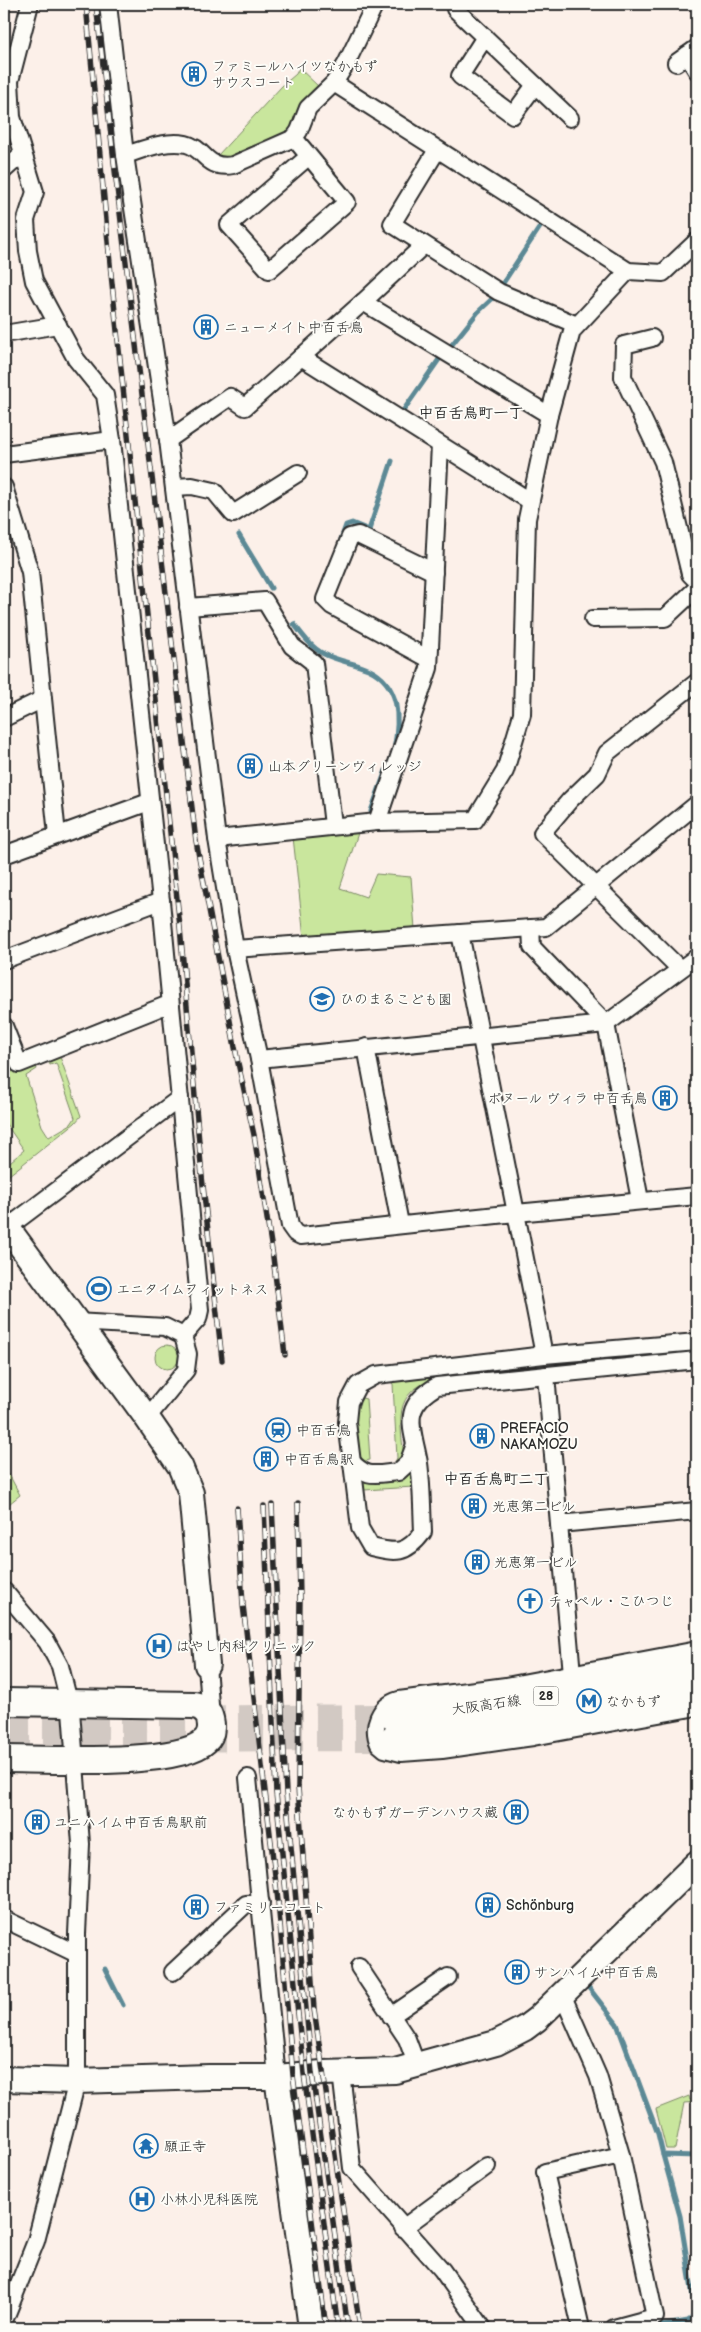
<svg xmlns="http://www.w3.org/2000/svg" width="701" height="2332" viewBox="0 0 701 2332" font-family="'Balsamiq Sans','Klee One',sans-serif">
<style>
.green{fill:#c9e69d;stroke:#7a8864}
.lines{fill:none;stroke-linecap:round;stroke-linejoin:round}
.stream{stroke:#5c8995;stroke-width:5}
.primary-tunnel{stroke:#d2c9c3;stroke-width:26;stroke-dasharray:26 13;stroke-linecap:butt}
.street-casing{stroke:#2b2b2b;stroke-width:20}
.secondary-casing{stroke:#2b2b2b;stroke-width:28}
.primary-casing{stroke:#2b2b2b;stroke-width:30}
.street{stroke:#fdfcf7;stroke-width:16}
.secondary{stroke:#fdfcf7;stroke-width:24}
.primary{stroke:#fdfcf7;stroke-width:26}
.rail-casing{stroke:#2b2b2b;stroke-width:5.5}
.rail{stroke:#fdfcf7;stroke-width:4;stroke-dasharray:11;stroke-linecap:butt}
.labels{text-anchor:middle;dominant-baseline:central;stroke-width:4;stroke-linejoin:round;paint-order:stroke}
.shield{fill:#fdfcf7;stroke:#6a6a68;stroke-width:1}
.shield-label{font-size:12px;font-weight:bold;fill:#2b2b2b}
.poi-label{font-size:14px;fill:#2b2b2b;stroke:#fdfcf7;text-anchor:start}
.street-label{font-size:14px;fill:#2b2b2b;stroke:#fdfcf7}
.neighbourhood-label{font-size:15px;font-weight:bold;fill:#2b2b2b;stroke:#fdfcf7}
</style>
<rect width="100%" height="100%" fill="#fcf0e9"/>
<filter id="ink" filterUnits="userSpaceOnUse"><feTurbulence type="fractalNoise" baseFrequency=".02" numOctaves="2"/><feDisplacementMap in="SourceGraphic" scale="10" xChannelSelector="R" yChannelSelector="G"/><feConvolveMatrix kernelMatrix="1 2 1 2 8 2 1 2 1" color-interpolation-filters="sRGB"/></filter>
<g filter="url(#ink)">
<g class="green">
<path d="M299,68l20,19 -18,17 -11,26c-21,11 -48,31 -73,26l65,-70 14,-12z"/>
<path d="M359,830l-19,58 26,9 10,-23 35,3 4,52 -111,9 -11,-101z"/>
<path d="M59,1054l22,62 -6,7 -71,56v-12l20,-17 -20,-29v-43l12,-9 19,-6 2,6 -11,7 16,50 7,11 22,-13 4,-6 -19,-55 -6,2 -3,-6z"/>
<circle cx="167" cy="1357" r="12"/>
<path d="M464,1370v4c-26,4 -61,8 -63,42 -1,14 2,29 3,43l-4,6 -10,1 4,-2 3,-6 -4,-74 -5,-4z"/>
<path d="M362,1398l4,1 4,61 -9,2 -4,-4 -1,-46z"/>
<path d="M4,1465l16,30 -16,13z"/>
<path d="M413,1467l1,20 -50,3 -1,-11z"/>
<path d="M689,2096l1,4 7,-2v4l-13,1 -9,46h-9l-10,-40z"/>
</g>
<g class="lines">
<g class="stream">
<path d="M503,283l39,-59"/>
<path d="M450,347l28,-35 15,-14"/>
<path d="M403,411l37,-53"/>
<path d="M239,535l32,53"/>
<path d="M341,539l5,-14 6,-2 17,7 23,-69"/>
<path d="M294,624c9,12 17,23 30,30 14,7 30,9 44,15 33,15 32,50 26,81"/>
<path d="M371,811l15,-41"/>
<path d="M105,1969l18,36"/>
<path d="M589,1988l28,36 41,110 5,21"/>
<path d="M660,2326l28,-5 8,-6 -16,-99 -17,-61 34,1"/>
<path d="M645,2328l4,-1"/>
</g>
<g class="primary-tunnel">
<path d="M4,1720l389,-3"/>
<path d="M4,1739l390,-1"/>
</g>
<g class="street-casing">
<g id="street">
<path d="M30,4l-20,77 2,36 23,75 -9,28 2,31 6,30 42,78 29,36 7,45 49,461 39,409 -2,9 -15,17"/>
<path d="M108,4l17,151 43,285 49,399 18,110 24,110 31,167 5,7 6,3 215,-23 28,142"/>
<path d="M459,4l-4,5 115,109"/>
<path d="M485,37l-25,39 53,39 22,-30"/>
<path d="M687,55l10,16"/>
<path d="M676,63l21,-15"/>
<path d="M334,83l294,188 35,2 34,-32"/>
<path d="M294,138l53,64 -78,68 -40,-45 79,-68"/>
<path d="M437,150l-45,74 107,68 78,33"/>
<path d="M125,155c20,-6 40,-15 61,-11 19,4 19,26 47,21l61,-27 5,-7 9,-23 26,-25 12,-19 29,-60"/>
<path d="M4,170l18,-16"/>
<path d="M363,302l186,113"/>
<path d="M4,334l54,-9"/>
<path d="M652,338l-28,7 -1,32 40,85 27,112 7,7"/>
<path d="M301,357l229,144"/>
<path d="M168,440l62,-43 15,10 118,-105 61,-57"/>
<path d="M4,454l108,-14"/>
<path d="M4,487l26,85 27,263"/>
<path d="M174,487l18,-1 22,5 19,23 65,-41"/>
<path d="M188,607l77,-6 27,45 22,17 19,162"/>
<path d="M593,619l72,-1 32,-30"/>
<path d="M429,659l-97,-53 -7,-7 25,-62 8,-2 76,37"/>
<path d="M4,718l39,-19"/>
<path d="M377,822l52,-154 11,-223"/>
<path d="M217,839l160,-17 98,-2 30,-49 17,-57 5,-195 22,-104 23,-84 56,-60"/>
<path d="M4,855l145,-53"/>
<path d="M531,928l1,19 74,77 34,176"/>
<path d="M460,933l56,280 181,-17"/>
<path d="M235,949l311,-22 151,-123"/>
<path d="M4,960l157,-59"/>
<path d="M680,969l-138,-136 28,-33 27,-26 10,-21 90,-71"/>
<path d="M4,1026l15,38 150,-60"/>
<path d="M366,1047l34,177"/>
<path d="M259,1059l347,-35 91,-67"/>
<path d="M7,1228l173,-130"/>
<path d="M75,1322l90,5 18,9 5,18 -2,16 -39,48"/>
<path d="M697,1342l-153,13 -168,20 -18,10 -9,17 -2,20 13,106 11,19c25,6 35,8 52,-15 -1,-22 -1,-47 -4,-69 -6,-35 -20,-55 18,-77l260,-26"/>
<path d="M546,1375l26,299"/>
<path d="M351,1461c16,18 24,13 47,11l10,-9 6,-16"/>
<path d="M559,1524l138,-13"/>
<path d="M4,1591l43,51 13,24 11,44 10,134 -4,90v147l-41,160 -32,80"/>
<path d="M697,1650l-191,36 -107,14c-20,6 -28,26 -20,44l6,5 16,4 41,-3 91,-13 164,-30"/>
<path d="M207,1665l4,53"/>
<path d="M248,1778l29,299"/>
<path d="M4,1919l73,35"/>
<path d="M359,1967l48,72 10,27"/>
<path d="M173,1972l73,-68 15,-1"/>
<path d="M562,1994l36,82 23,79 34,162 -41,11"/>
<path d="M391,2016l57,-39"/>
<path d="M341,2072l11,96 90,102 41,58"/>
<path d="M403,2228l84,-62"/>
<path d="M581,2328l-36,-156 76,-17"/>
</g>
</g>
<g class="secondary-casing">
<g id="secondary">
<path d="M4,1223l143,195 33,48 11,27 16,172"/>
<path d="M277,2077l34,251"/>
<path d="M4,2079l73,2 132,-4h68l45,-4 73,-2 101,-28 29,-15 12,-9 160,-156"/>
</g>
</g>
<g class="primary-casing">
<g id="primary">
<path d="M4,1702l190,3 7,2 7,6c4,9 5,21 -3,28 -27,26 -161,18 -201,18"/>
<path d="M393,1717l150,-20 154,-28"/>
<path d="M394,1738l79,-9 224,-38"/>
</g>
</g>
<use href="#street" class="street"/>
<use href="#secondary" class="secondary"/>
<use href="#primary" class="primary"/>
<g class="rail-casing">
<g id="rail">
<path d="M86,4l25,270 69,653 22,249 20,184"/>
<path d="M96,4l21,184 79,653 42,222 16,72 19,122 12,98"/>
<path d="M298,1503l2,95 -2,189 16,222 46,319"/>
<path d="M272,1505l14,288 26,280 36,255"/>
<path d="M264,1506l12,287 28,281 34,254"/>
<path d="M237,1508l6,97 35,296 15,174 33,253"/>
</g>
</g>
<use href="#rail" class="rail"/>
</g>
</g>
<defs>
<g id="building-ring" transform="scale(1.25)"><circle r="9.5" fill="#fdfcf7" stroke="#1f6fb2" stroke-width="1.5"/><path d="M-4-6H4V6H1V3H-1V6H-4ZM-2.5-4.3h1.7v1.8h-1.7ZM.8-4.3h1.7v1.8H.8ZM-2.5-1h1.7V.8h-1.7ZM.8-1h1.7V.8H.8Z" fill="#1f6fb2"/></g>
<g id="school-ring" transform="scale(1.25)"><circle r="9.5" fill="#fdfcf7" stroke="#1f6fb2" stroke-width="1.5"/><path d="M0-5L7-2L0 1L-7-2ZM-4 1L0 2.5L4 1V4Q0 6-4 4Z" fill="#1f6fb2"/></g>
<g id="stadium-ring" transform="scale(1.25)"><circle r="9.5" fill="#fdfcf7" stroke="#1f6fb2" stroke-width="1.5"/><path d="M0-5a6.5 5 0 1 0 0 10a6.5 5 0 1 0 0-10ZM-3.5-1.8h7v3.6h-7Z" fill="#1f6fb2"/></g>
<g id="station-ring" transform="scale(1.25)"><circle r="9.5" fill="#fdfcf7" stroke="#1f6fb2" stroke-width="1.5"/><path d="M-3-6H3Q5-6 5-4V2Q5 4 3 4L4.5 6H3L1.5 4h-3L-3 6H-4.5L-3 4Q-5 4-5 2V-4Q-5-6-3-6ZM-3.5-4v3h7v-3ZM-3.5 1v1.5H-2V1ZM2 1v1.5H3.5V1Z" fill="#1f6fb2"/></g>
<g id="church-ring" transform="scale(1.25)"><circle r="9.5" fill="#fdfcf7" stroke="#1f6fb2" stroke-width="1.5"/><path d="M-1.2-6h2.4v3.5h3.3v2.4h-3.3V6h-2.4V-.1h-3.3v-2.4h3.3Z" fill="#1f6fb2"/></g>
<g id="hospital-ring" transform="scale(1.25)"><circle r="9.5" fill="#fdfcf7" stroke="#1f6fb2" stroke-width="1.5"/><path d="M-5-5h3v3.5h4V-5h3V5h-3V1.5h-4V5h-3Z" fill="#1f6fb2"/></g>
<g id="metro-ring" transform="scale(1.25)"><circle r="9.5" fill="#fdfcf7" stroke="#1f6fb2" stroke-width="1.5"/><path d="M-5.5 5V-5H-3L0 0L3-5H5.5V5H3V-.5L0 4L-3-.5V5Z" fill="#1f6fb2"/></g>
<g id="temple-ring" transform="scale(1.25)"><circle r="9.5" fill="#fdfcf7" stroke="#1f6fb2" stroke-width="1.5"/><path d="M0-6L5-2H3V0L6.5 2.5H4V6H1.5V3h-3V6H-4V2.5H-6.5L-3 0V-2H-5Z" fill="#1f6fb2"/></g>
</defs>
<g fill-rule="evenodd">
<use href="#building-ring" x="194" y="74"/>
<use href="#building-ring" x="206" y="327"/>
<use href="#building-ring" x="250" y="766"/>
<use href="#school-ring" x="322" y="999"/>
<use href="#building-ring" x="665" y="1098"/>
<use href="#stadium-ring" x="99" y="1289"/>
<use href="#station-ring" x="278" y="1430"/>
<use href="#building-ring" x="482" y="1436"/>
<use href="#building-ring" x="266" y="1459"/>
<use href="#building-ring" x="474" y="1506"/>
<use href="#building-ring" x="477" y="1562"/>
<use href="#church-ring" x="530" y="1601"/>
<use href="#hospital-ring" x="159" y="1646"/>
<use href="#metro-ring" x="589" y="1701"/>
<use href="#building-ring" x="516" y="1812"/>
<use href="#building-ring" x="37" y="1822"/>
<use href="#building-ring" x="488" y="1905"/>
<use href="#building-ring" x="196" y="1907"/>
<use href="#building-ring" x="517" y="1972"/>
<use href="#temple-ring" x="146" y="2146"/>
<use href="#hospital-ring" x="142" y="2199"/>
</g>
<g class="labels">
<rect class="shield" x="533.5" y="1686.5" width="25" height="19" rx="4"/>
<g class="shield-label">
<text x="546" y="1696">28</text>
</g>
<g class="poi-label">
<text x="212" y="66">ファミールハイツなかもず<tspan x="212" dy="16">サウスコート</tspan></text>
<text x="224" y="327">ニューメイト中百舌鳥</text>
<text x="268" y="766">山本グリーンヴィレッジ</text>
<text x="340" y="999">ひのまるこども園</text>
<text x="648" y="1098" text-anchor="end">ボヌール ヴィラ 中百舌鳥</text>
<text x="116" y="1289">エニタイムフィットネス</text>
<text x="500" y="1428">PREFACIO<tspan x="500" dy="16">NAKAMOZU</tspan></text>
<text x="296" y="1430">中百舌鳥</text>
<text x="284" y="1459">中百舌鳥駅</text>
<text x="492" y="1506">光恵第二ビル</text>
<text x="494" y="1562">光恵第一ビル</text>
<text x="548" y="1601">チャペル・こひつじ</text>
<text x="176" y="1646">はやし内科クリニック</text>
<text x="606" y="1701">なかもず</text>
<text x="498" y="1812" text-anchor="end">なかもずガーデンハウス藏</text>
<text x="54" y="1822">ユニハイム中百舌鳥駅前</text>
<text x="506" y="1905">Schönburg</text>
<text x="214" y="1907">ファミリーコート</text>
<text x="534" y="1972">サンハイム中百舌鳥</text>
<text x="164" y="2146">願正寺</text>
<text x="160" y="2199">小林小児科医院</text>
</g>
<g class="street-label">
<text transform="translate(486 1705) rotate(-8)">大阪高石線</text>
</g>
<g class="neighbourhood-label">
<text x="471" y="413">中百舌鳥町一丁</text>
<text x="496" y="1479">中百舌鳥町二丁</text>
</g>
</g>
<rect width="701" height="2332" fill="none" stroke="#fdfcf7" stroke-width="20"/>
<rect x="10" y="10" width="681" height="2312" fill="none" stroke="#2b2b2b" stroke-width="2" filter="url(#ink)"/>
</svg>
